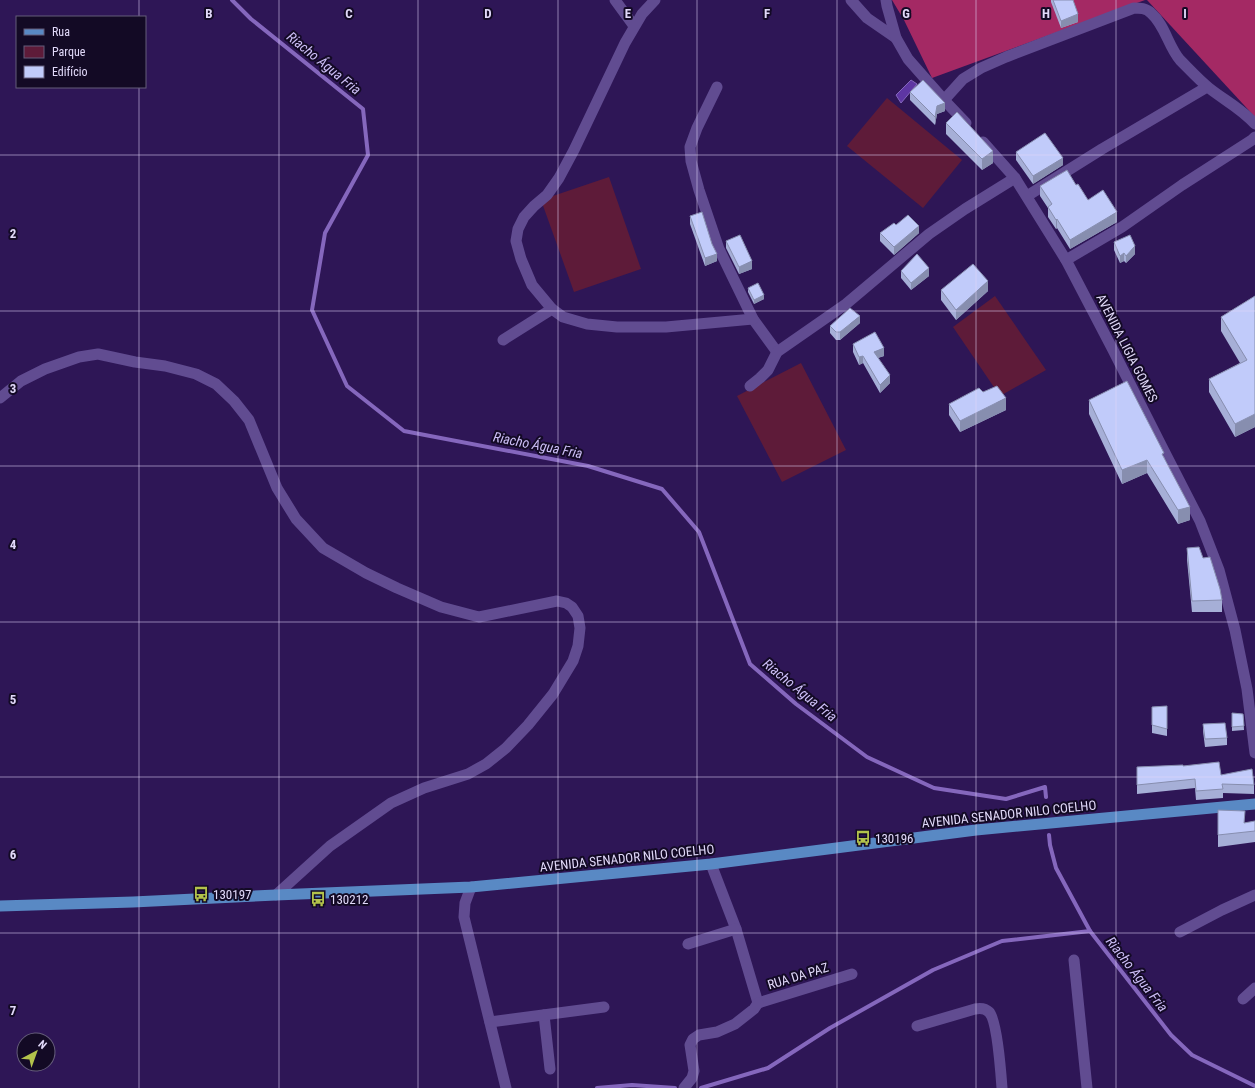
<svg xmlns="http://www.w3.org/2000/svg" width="1255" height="1088" viewBox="0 0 1255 1088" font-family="'Roboto Condensed',sans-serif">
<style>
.green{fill:#5e1b39}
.forest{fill:#a42964}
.water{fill:#5e36a3;stroke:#8567bd}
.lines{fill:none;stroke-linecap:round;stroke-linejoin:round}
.stream{stroke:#8567bd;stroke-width:4}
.minor{stroke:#614c91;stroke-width:11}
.tertiary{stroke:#614c91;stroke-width:11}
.primary{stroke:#5989c4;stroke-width:11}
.wall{fill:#a6afd7}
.shaded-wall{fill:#878eaf}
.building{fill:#c1cbfa;stroke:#878eaf}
.grid{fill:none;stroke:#e1d9f9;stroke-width:1;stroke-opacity:0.55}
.labels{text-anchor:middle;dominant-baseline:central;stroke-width:4;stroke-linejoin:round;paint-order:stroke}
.street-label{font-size:13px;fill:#e1d9f9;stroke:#130a25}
.poi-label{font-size:13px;fill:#e1d9f9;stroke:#130a25;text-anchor:start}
.water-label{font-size:14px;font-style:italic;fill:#ccbef6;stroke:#130a25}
.grid-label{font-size:13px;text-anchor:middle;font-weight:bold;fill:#e1d9f9;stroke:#130a25;stroke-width:4;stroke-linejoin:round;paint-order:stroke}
</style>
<rect width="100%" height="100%" fill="#2e1656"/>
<g class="green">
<path d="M887,98l75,62 -39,48 -76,-62z"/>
<path d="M609,177l32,92 -67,23 -33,-92z"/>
<path d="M995,296l51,74 -46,26 -47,-69z"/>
<path d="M801,363l45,87 -64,32 -45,-86z"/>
</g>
<g class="forest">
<path d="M892,0h253l-213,78 -28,-58z"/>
<path d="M1147,0h108v117z"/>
</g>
<path class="water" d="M911,80l6,4 -16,19 -5,-8z"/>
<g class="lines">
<g class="stream">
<path d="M232,0l19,19 112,90 5,46 -43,78 -13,77 35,76 57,45 184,35 74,23 37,43 51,132 46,40 71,53 67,31 72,11 39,-12 1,10"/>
<path d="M1049,835l1,10 6,23 34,63 81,104 21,20 63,31"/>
<path d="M597,1088l35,-3 43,3"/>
<path d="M701,1088l67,-20 62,-40 103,-58 69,-29 88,-10"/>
</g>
<g class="minor">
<path d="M615,0l19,26"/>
<path d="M851,0l16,18 29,20"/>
<path d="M717,87l-20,41 -7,19 1,14 8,29 20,59 34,70 24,33"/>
<path d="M944,100l19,-21 18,-11 25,-11 128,-49c6,0 12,0 17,5 14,12 17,33 29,47 9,9 19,20 29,28 15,12 33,21 46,36"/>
<path d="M1027,196l75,-47 105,-62"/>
<path d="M1066,260l56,-33 60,-42 70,-45 3,-3"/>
<path d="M552,309l-20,-24 -11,-26 -5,-18 2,-12 6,-12 10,-11 13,-11 12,-17 15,-28 51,-107 17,-29 13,-14"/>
<path d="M503,340l49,-31 11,8 24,7 30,3h49l87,-8"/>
<path d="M750,386l10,-8 8,-8 9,-18 69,-48 83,-70 36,-25 50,-31"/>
<path d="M0,398l21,-17 24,-12 34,-12 19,-3 37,8 30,4 31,8 20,10 18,17 15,19 28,68 19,31 27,29 43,25 31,15 44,19 38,10 78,-16 9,2 6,4 6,9 2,12 -2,18 -5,15 -20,33 -25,31 -22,23 -20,16 -18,10 -44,14 -33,15 -61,43 -54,49"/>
<path d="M711,864l25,65 22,74 94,-29"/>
<path d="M471,887l-6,16 -1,14 42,171"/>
<path d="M1180,932l42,-22 33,-15"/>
<path d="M688,944l48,-15"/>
<path d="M1074,960l13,128"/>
<path d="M1243,999l12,-11"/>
<path d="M544,1015l6,54"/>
<path d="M490,1022l114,-15"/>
<path d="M917,1026l58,-17c5,-1 10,-1 14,3 8,8 12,62 13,76"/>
<path d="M684,1088l8,-10 2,-7 -4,-26 3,-6 6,-4 18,-3 18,-8 19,-15 4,-6"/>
</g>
<g class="tertiary">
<path d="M886,0l1,6 9,32 12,21 36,41 22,23"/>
<path d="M983,142l32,36 51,82 47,90 48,95 39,76 19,49 16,60 12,59 8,64"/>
</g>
<path class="primary" d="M0,906l133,-4 143,-7 195,-8 240,-23 265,-34 279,-26"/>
</g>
<g class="wall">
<path d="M1051,0h22l5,22 -17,6 -10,-26z"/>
<path d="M910,92l35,19 -8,3 -2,11 -25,-25z"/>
<path d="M946,123l47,40 -11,7 -36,-36z"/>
<path d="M1016,152l47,13 -30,19 -17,-24z"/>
<path d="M1076,185l12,15 29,22 -47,27 -13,-21 -1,1 -8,-12v-9l-8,-12v-10z"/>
<path d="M690,216l27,45 -12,5 -15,-42z"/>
<path d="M896,225l23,8 -25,22 -14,-14v-8z"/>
<path d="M726,241l26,28 -13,5 -13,-26z"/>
<path d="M1114,242l21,12 -9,9 -2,-2 -4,2 -6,-13z"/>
<path d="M901,271l28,5 -18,14 -10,-12z"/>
<path d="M748,288l16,11 -10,5 -6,-12z"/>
<path d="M941,290l47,1 -32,29 -15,-20z"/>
<path d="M1255,296v131l-20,10 -26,-45v-13l31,-16 -19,-32v-14z"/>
<path d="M860,323l-20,17h-4l-6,-7v-7z"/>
<path d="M853,344l31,12 -6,2 12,25 -10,10 -17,-30 -4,2 -6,-13z"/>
<path d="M983,392l23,18 -46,22 -11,-17v-11z"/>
<path d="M1089,400l75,57 26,63 -12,4 -31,-51 -25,11 -33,-70z"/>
<path d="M1187,548l16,10 19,42v12h-30l-5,-52z"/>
<path d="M1167,706v30l-15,-3v-26z"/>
<path d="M1232,713l11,1 1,16 -12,1z"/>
<path d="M1203,724l24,14v7l-22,2 -2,-16z"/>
<path d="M1183,766l38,9 33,10v9l-31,-1v5l-27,2 -1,-12 -58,6v-27z"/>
<path d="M1218,810l27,13 10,-2v21l-37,5z"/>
</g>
<g class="shaded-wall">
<path d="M1078,14v8l-17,6v-7z"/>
<path d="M945,103v8l-8,3 -2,11v-8l2,-11z"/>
<path d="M993,151v12l-11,7v-11z"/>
<path d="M1063,158v7l-30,19v-8z"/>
<path d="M1117,212v10l-47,27v-9z"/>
<path d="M1057,219v9l-1,1v-9z"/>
<path d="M919,226v7l-25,22v-8z"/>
<path d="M1135,246v8l-9,9v-7z"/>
<path d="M1124,253v8l-4,2v-7z"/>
<path d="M717,254v7l-12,5v-8z"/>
<path d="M752,261v8l-13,5v-7z"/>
<path d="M929,268v8l-18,14v-7z"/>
<path d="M988,281v10l-32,29v-10z"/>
<path d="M764,295v4l-10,5v-4z"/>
<path d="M860,316v7l-20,17v-8z"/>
<path d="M884,348v8l-10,3v-7z"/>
<path d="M863,356v7l-4,2v-8z"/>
<path d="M890,375v8l-10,10v-8z"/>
<path d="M1006,398v12l-46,22v-11z"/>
<path d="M1255,414v13l-20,10v-13z"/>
<path d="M1147,460v13l-25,11v-14z"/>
<path d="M1190,507v13l-12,4v-14z"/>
</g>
<g class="building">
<path d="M1053,0h20l5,14 -17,7z"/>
<path d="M923,80l22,23 -8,3 -2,11 -25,-25z"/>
<path d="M957,112l36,39 -11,8 -36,-36z"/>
<path d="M1045,133l18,25 -30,18 -17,-24z"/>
<path d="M1067,170l9,15 2,-1 10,16 15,-10 14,22 -47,28 -13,-21 -1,1 -8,-13 4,-3 -12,-18z"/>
<path d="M702,212l10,32 5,10 -12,4 -15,-42z"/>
<path d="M908,215l11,11 -25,21 -14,-14 14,-10 2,2z"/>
<path d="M740,235l12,26 -13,6 -13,-26z"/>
<path d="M1130,235l5,11 -9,10 -2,-3 -4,3 -6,-14z"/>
<path d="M917,254l12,14 -18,15 -10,-12z"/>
<path d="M973,264l15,17 -32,29 -15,-20z"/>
<path d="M758,283l6,12 -10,5 -6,-12z"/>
<path d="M1255,296v118l-20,10 -26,-45 38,-19 -26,-43z"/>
<path d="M850,308l10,8 -20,16h-4l-6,-6z"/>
<path d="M875,332l9,16 -10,4 16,23 -10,10 -17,-29 -4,1 -6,-13z"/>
<path d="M1127,381l37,72 -2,1 28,53 -12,3 -31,-50 -25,10 -33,-70z"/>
<path d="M997,386l9,12 -46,23 -11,-17 30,-16 4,4z"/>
<path d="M1199,547l4,11 7,-1 10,32 2,11 -30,1 -5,-53z"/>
<path d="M1167,706v23l-15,-4v-18z"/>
<path d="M1232,713l11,1 1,12 -12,1z"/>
<path d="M1225,723l2,15 -22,1 -2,-15z"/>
<path d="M1219,762l2,13 31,-6 2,16 -32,-1 1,5 -27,2 -1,-12 -58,6v-18l46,-2v1z"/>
<path d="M1218,810l27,1 -1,12 11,-2v10l-37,4z"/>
</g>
<path class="grid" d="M139,0v17M279,0v1088M418,0v1088M558,0v1088M697,0v1088M837,0v1088M976,0v1088M1116,0v1088M139,87v1001M0,155h1255M0,311h1255M0,466h1255M0,622h1255M0,777h1255M0,933h1255"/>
<defs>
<g id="bus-bare" transform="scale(1.2)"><path d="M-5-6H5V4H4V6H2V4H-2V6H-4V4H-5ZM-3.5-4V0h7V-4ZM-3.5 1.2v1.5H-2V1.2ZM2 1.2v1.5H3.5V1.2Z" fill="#b3c24b" stroke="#130a25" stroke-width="2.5" paint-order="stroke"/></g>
</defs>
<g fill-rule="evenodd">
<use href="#bus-bare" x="863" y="838"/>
<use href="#bus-bare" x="201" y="894"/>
<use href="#bus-bare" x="318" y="899"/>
</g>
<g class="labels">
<g class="street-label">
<text transform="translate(1127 348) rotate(63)">AVENIDA LIGIA GOMES</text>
<text transform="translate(1009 814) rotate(-6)">AVENIDA SENADOR NILO COELHO</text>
<text transform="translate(627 858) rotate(-6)">AVENIDA SENADOR NILO COELHO</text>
<text transform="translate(798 976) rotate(-17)">RUA DA PAZ</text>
</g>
<g class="poi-label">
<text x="875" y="838">130196</text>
<text x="213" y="894">130197</text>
<text x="330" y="899">130212</text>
</g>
<g class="water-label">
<text transform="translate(324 63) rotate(39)">Riacho Água Fria</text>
<text transform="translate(538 445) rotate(11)">Riacho Água Fria</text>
<text transform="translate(800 690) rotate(39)">Riacho Água Fria</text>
<text transform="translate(1137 974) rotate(52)">Riacho Água Fria</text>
</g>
</g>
<g class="grid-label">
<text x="209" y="18">B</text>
<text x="349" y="18">C</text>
<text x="488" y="18">D</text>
<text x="628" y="18">E</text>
<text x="767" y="18">F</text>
<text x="906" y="18">G</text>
<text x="1046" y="18">H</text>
<text x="1185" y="18">I</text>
<text x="13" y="238">2</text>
<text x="13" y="393">3</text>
<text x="13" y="549">4</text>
<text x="13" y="704">5</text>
<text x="13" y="859">6</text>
<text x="13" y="1015">7</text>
</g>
<rect x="16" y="16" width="130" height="72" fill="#130a25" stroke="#655d7a"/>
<rect x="24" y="29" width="20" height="6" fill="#5989c4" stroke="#655d7a"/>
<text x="52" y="36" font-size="12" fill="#e1d9f9">Rua</text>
<rect x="24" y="46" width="20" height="12" fill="#5e1b39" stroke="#655d7a"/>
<text x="52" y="56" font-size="12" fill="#e1d9f9">Parque</text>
<rect x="24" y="66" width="20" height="12" fill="#c1cbfa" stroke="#655d7a"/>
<text x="52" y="76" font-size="12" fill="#e1d9f9">Edifício</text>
<g transform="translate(36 1052) rotate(41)"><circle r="19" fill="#130a25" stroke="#655d7a"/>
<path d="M0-3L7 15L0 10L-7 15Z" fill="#b3c24b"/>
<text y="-6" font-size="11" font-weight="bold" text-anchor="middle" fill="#e1d9f9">N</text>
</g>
</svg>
